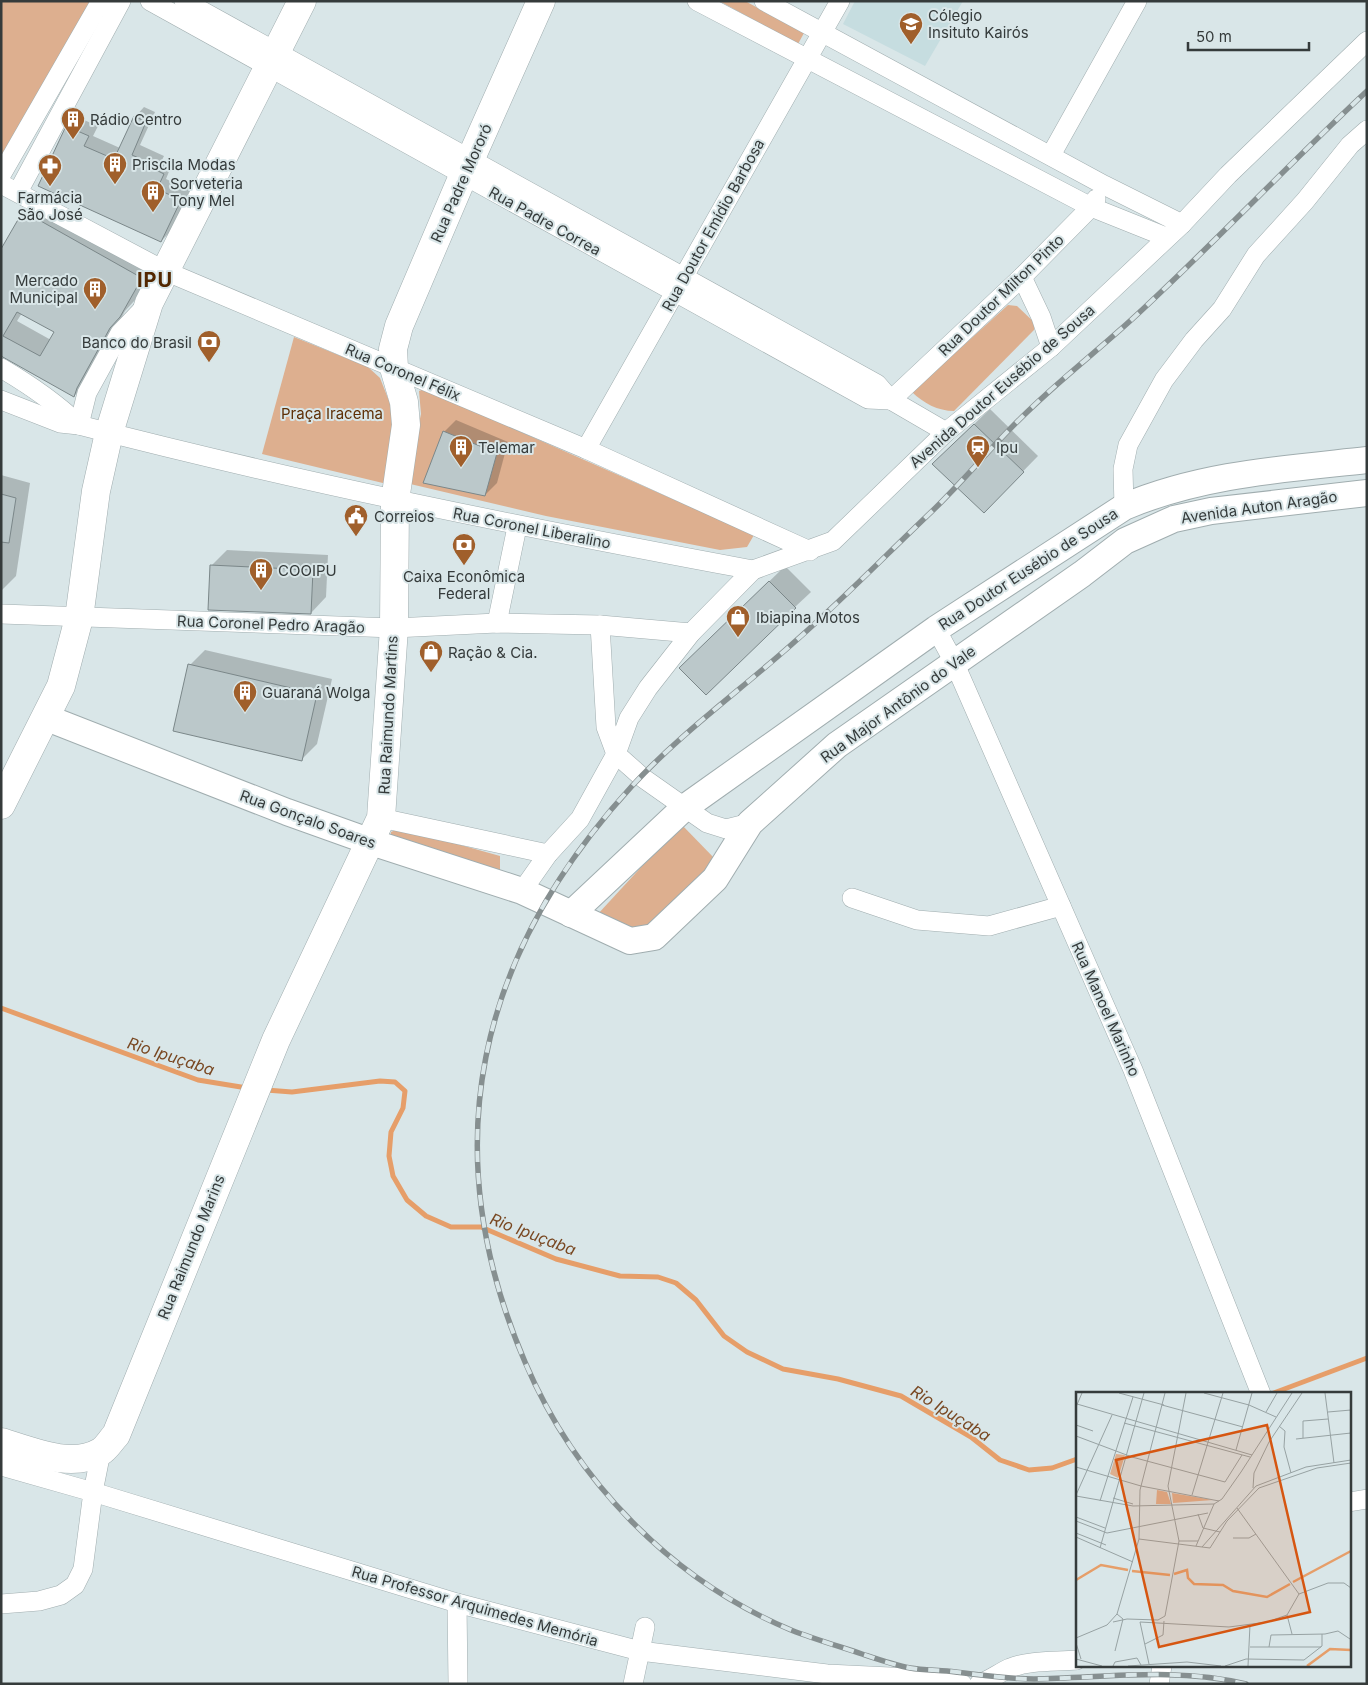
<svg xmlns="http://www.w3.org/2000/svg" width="1368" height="1685" viewBox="0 0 1368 1685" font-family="Inter,sans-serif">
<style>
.built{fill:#c6dde0}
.green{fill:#ddaf8f}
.shadow{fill:#0003;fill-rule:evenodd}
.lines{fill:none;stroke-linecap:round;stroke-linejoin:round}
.stream{stroke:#e69e69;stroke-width:5}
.building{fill:#bbc8ca;stroke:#7b8789;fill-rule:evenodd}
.street-casing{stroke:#a0adaf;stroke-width:20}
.secondary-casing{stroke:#a0adaf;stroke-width:28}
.primary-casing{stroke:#a0adaf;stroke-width:29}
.street{stroke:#fff;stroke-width:19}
.secondary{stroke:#fff;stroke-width:26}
.primary{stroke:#fff;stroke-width:28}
.rail-casing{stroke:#868f90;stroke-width:5.5}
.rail{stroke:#d9e6e8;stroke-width:4;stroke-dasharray:11;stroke-linecap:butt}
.labels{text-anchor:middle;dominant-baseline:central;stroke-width:4;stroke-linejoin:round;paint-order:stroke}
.poi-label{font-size:15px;fill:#353b3b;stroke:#d9e6e8;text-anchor:start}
.street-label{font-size:15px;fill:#353b3b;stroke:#d9e6e8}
.park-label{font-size:15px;fill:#5e2f05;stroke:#d9e6e8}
.water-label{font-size:16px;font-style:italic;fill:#794822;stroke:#d9e6e8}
.district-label{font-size:20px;font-weight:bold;letter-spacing:1px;fill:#522700;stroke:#d9e6e8}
.inset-river{fill:none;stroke:#e69e69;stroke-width:2.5}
.inset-road{fill:none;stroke:#97a2a3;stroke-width:1}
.view{fill:#d65611;fill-opacity:0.15;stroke:#d65611;stroke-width:2.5}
.inset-edge{fill:none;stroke:#353b3b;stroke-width:2.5}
</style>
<rect width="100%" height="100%" fill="#d9e6e8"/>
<path class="built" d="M855,1h108l-38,65 -82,-42z"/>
<g class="green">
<path d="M1,1h92l-86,152 -6,2z"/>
<path d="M745,1l59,32 -6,11 -77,-42z"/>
<path d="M1008,305l9,1 18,17 -1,7 -80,81c-16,0 -31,-8 -42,-19z"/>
<path d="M294,337l74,30 12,11 15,38 -8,68 -125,-30z"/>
<path d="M424,389l330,146 -7,12 -27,3 -174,-34 -140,-33 15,-69 -2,-23z"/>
<path d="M681,824l35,36 -57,63 -26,9 -36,-17z"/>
<path d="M400,828l100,28v14l-109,-31v-7z"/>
</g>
<g class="shadow">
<path d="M144,107l11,5 -15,33 24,11 -2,4 10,4 -6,15 24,11 -19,41 -10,10 -121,-55 27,-59 10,-10 21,9 -5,10 27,12 15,-31z"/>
<path d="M38,197l118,66 -21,37 -10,11 -33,60 -3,10 -15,15 -73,-41v-103l23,-40zM22,313l33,18 -4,9 -34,-19z"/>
<path d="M990,409l48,47 -39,40 -50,-48z"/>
<path d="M456,420l52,22 -11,41 -12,12 -41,-63z"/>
<path d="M1,475l29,8 -14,93 -15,15z"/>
<path d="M227,550l101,5 -2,42 -15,16 -100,-47z"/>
<path d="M785,566l26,26 -16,15 -114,61z"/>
<path d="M205,650l127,29 -15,65 -16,16 -111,-95z"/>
</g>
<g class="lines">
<g class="stream">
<path d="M1,1008l197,72 49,8"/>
<path d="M266,1090l26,2 88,-11 15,1 10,9 -2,17 -12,24 -2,24 4,20 14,24 19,16 25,11h30l75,32 64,17 38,1 18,6 20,17 28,36 23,16 36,17 55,10 63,17 70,41 29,23 29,10 23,-2 25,-9"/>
<path d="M1271,1394l96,-36"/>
</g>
</g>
<g class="building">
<path d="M134,116l12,6 -14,33 24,11 -2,3 10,5 -7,15 24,11 -20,42 -123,-56 28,-60 23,10 -5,10 30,13z"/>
<path d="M23,211l119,67 -22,39 -10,11 -33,60 -3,9 -73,-41v-107zM17,312l37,20 -14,24 -37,-20z"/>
<path d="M974,424l50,48 -40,41 -52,-49z"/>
<path d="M443,431l54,22 -12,43 -62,-13z"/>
<path d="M1,494l15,4 -7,45 -8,-1z"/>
<path d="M210,565l103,5 -2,44 -103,-4z"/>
<path d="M769,581l27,27 -90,87 -27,-27z"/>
<path d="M188,664l129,30 -15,67 -129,-30z"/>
</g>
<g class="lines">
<g class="street-casing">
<g id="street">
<path d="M150,1l718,398 23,1"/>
<path d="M184,1l693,383 14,16 55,32"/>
<path d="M697,1l394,206 75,30"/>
<path d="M764,1l340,184 78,39"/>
<path d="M1051,155l86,-154"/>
<path d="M1,175l100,-174"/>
<path d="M1,184l164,87 421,178 224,102"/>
<path d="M18,192l103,-191"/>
<path d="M1022,277l19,40 10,30"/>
<path d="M1,368c29,17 54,34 78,57"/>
<path d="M1,400l59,23 19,2c223,58 448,103 674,145"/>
<path d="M891,400l131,-123 69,-70 5,-8"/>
<path d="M79,425l8,-32 33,-60 24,-25"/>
<path d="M586,449l254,-448"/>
<path d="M1124,507l-1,-38 5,-24 36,-65 30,-40 28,-31 34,-54 49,-54 45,-56 17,-15"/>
<path d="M1,614l393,14 103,-5 103,2 91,8"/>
<path d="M497,623l20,-96"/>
<path d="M600,625l6,102 10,27 27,24 64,45 19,6 24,-6"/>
<path d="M936,629l18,33 179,408 128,324"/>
<path d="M381,818l167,36"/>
<path d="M522,891l26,-37 32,-35 36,-65 13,-36 19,-30 43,-55 62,-63 80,-29 113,-109 105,-85 131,-123 46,-49 139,-134"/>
<path d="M852,898l65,22 72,6 72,-20"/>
<path d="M1,1466l92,26 364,111 183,48 187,23 84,4 51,6"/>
<path d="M1349,1502l18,-3"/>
<path d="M457,1603l1,81"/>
<path d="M1,1604l38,-3 22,-6 14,-10 8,-16 10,-77 8,-40"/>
<path d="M633,1684l12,-57"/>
<path d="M979,1684c11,-4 20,-11 31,-16 20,-8 46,-6 67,-8"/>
<path d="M1159,1684l3,-18"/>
</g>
</g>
<g class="secondary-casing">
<g id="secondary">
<path d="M47,718l240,94 84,30 151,49 108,50 24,-4 61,-58 35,-56 87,-78 245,-171 43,-33 49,-22 37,-8 156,-18"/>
<path d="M571,914l113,-106 252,-179 188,-122c77,-33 161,-38 243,-47"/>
</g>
</g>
<g class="primary-casing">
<g id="primary">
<path d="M1,805l60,-119 18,-68 17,-127 13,-58 40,-130 153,-302"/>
<path d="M1,1442c30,9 70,27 99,10 6,-3 11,-12 16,-17l160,-395 105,-222 13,-190 1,-127 11,-76 -2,-23 -10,-34 -1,-19 6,-23 64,-150 78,-175"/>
</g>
</g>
<use href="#street" class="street"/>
<use href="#secondary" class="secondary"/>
<use href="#primary" class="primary"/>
<g class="rail-casing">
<path id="rail" d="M1246,1684c-70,-17 -142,-6 -212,-5 -30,0 -58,-5 -87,-8 -12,-1 -25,-1 -37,-3 -16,-3 -33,-9 -48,-14 -24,-8 -48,-15 -71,-24 -120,-50 -216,-150 -266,-268 -92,-214 -48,-407 107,-576 48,-52 106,-94 159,-141 47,-41 91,-86 136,-129 33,-31 62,-67 95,-99 38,-38 82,-71 121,-108 76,-71 148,-147 224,-218"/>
</g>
<use href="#rail" class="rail"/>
</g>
<defs>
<g id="school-pin" transform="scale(1.25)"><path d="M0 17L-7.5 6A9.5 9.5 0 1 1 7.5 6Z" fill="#a05f2b" stroke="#d9e6e8"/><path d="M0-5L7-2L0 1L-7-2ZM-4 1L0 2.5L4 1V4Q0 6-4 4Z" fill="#fff"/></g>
<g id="building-pin" transform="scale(1.25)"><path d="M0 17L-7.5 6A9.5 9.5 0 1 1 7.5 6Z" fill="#a05f2b" stroke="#d9e6e8"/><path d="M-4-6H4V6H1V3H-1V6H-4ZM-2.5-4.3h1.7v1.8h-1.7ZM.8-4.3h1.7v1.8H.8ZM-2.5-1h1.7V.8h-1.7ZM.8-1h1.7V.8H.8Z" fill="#fff"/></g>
<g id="pharmacy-pin" transform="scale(1.25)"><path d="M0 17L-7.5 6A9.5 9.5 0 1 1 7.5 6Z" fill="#a05f2b" stroke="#d9e6e8"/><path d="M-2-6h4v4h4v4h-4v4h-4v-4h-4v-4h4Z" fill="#fff"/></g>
<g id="bank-pin" transform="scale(1.25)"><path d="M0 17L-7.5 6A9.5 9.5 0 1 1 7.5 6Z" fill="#a05f2b" stroke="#d9e6e8"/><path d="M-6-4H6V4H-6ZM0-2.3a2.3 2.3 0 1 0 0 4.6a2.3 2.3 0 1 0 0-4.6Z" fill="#fff"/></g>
<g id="station-pin" transform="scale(1.25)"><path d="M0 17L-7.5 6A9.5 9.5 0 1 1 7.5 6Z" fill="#a05f2b" stroke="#d9e6e8"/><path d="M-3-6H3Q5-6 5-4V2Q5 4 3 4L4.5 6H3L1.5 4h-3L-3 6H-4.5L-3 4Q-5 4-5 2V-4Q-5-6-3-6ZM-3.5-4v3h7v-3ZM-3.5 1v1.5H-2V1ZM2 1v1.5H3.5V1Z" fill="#fff"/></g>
<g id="civic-pin" transform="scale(1.25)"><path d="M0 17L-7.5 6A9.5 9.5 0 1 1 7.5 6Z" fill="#a05f2b" stroke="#d9e6e8"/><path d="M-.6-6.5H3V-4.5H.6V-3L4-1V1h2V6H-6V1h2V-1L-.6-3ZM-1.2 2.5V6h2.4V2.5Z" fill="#fff"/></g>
<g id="shop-pin" transform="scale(1.25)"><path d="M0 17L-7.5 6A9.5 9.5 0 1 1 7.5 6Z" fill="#a05f2b" stroke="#d9e6e8"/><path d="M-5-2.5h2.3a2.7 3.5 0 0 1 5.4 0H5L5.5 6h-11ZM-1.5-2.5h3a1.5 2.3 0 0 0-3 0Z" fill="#fff"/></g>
</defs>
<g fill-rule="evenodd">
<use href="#school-pin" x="911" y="24"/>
<use href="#building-pin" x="73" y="119"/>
<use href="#building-pin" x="115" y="164"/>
<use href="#pharmacy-pin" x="50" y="166"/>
<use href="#building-pin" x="153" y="192"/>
<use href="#building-pin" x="95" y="289"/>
<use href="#bank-pin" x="209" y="342"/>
<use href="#building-pin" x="461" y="447"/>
<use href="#station-pin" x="978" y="447"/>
<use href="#civic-pin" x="356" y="516"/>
<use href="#bank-pin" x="464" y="545"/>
<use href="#building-pin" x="261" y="570"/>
<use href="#shop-pin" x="738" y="617"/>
<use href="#shop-pin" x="431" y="652"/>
<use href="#building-pin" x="245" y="692"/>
</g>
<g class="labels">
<g class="poi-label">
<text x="928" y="15">Cólegio<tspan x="928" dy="17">Insituto Kairós</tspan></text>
<text x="90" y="119">Rádio Centro</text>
<text x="132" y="164">Priscila Modas</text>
<text x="170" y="183">Sorveteria<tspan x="170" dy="17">Tony Mel</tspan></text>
<text x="50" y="197" text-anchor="middle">Farmácia<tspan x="50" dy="17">São José</tspan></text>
<text x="78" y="280" text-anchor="end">Mercado<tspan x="78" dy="17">Municipal</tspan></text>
<text x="192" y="342" text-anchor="end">Banco do Brasil</text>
<text x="478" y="447">Telemar</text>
<text x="996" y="447">Ipu</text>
<text x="374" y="516">Correios</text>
<text x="278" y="570">COOIPU</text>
<text x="464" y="576" text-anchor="middle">Caixa Econômica<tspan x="464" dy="17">Federal</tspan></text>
<text x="756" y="617">Ibiapina Motos</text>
<text x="448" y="652">Ração &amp; Cia.</text>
<text x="262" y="692">Guaraná Wolga</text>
</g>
<g class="street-label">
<text transform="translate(461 183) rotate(-66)">Rua Padre Mororó</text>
<text transform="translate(545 221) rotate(29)">Rua Padre Correa</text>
<text transform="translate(713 225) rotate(-61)">Rua Doutor Emídio Barbosa</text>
<text transform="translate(1001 295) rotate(-44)">Rua Doutor Milton Pinto</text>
<text transform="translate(403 372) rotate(23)">Rua Coronel Félix</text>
<text transform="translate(1002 386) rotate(-41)">Avenida Doutor Eusébio de Sousa</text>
<text transform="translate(1259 507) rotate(-8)">Avenida Auton Aragão</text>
<text transform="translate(532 528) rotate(11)">Rua Coronel Liberalino</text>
<text transform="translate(1028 569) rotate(-33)">Rua Doutor Eusébio de Sousa</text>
<text transform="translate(271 624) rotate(2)">Rua Coronel Pedro Aragão</text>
<text transform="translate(898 704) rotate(-36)">Rua Major Antônio do Vale</text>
<text transform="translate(388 715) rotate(-87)">Rua Raimundo Martins</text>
<text transform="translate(308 819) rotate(20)">Rua Gonçalo Soares</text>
<text transform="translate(1106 1009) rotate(66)">Rua Manoel Marinho</text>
<text transform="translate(191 1247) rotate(-68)">Rua Raimundo Marins</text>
<text transform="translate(475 1606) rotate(16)">Rua Professor Arquimedes Memória</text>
</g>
<g class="park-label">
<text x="332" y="413">Praça Iracema</text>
</g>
<g class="water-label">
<text transform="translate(171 1056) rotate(18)">Rio Ipuçaba</text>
<text transform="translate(533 1234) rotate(21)">Rio Ipuçaba</text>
<text transform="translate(951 1413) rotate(32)">Rio Ipuçaba</text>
</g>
<g class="district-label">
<text x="155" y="280">IPU</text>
</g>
</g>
<g transform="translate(1076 1392)">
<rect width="275" height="275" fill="#d9e6e8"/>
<path d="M40,62l9,1 -7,23 -8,-4zM81,98l10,2 4,12h-15zM96,101l41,7 -40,3z" fill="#ddaf8f"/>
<path class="inset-river" d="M56,179l38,4M98,182l13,-4 1,8 6,6 29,1 10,6 34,6 23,-13M0,188l25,-15 27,5M217,190l58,-31M231,274l23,-17 21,1"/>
<path class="inset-road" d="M43,1l45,12M128,1l45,12 27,12M249,1l9,70M1,12l175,51M86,13l81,22M0,15l6,-14M190,20l11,-19M252,20l23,-2M48,31l126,34M0,33l17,6M203,34l6,5 -1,16 7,26M0,44l56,21 93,25M227,46v-17l25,-2M220,47l55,-6M160,58l16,-57M0,75l65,19 78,15M149,90l17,-27M177,96l1,-15 15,-31 33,-49M0,103l36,-80M116,103l31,-102M0,104l57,10 81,-2M37,106l20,6M24,109l33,-104M161,116l62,86M122,122l5,14 17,4M0,125l29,11M0,129l31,12 101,-20M0,141l30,12M0,145l57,25M157,146h16l7,-4M63,147l71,9 17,-27 32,-33 58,-20 34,-5M103,149h19M120,154l18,-42 8,-5 19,-27 51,-79M126,155l54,-61 50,-19 45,-7M24,156l44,-155M223,202l29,-11h16l7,5M211,223l12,-21M211,223l5,19M37,230l14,-3 31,1 7,-4 14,-75 -11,-55 18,-93M64,230l89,5 38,-5 20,-7M64,230l9,42M0,246l31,-13 10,-11 22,-75 1,-49 25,-97M0,251l5,16M69,252l18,-9 1,-14M174,255h71M193,255l2,-12 54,-1 13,-3 12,8M39,259l8,-32 -6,-5M0,267l26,7M37,274l2,-4 22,-4 4,7M52,274l59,-4 34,4M149,274l21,-7 58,1 18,-14v-12M172,274l2,-41"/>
<path class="view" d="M191,33l43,187 -151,35 -43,-187z"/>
<rect width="275" height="275" class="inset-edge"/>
</g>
<rect width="1368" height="1685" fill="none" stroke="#353b3b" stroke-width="5"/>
<path d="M1188 42v8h121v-8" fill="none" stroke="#353b3b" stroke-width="2.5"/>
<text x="1196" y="42" font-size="15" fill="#353b3b" stroke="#d9e6e8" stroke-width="4" paint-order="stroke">50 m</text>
</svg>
